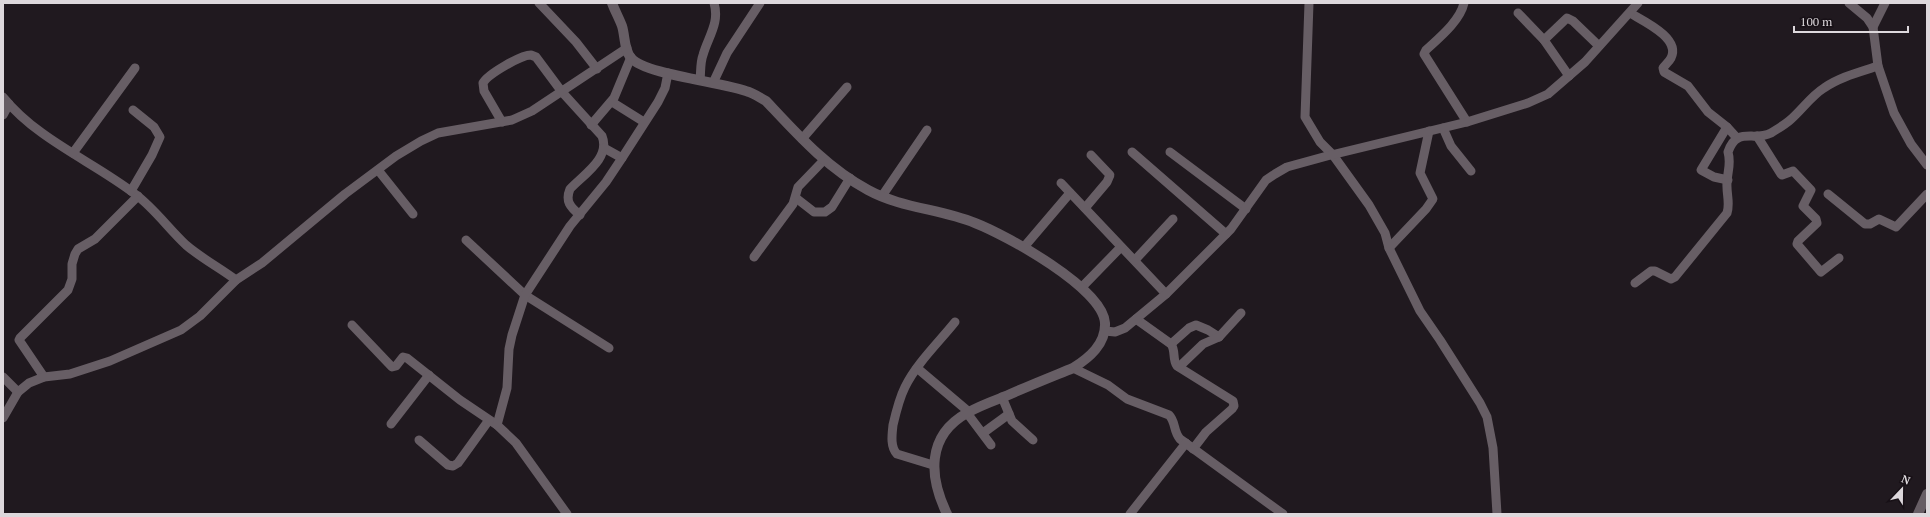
<svg xmlns="http://www.w3.org/2000/svg" width="1930" height="517" viewBox="0 0 1930 517" font-family="'PT Serif',serif">
<style>
.lines{fill:none;stroke-linecap:round;stroke-linejoin:round}
.minor{stroke:#675e65;stroke-width:9}
.tertiary{stroke:#675e65;stroke-width:10}
</style>
<rect width="100%" height="100%" fill="#20191f"/>
<g class="lines">
<g class="minor">
<path d="M539,3l37,39 21,27"/>
<path d="M1309,3l-4,114 15,25 13,13 36,50 16,28 4,15 31,63 20,29 40,63 7,14 6,31 4,66"/>
<path d="M1464,3c-4,18 -25,35 -38,47l-2,4 43,68"/>
<path d="M1849,3l18,15 6,9 5,39 16,47 17,31 16,21"/>
<path d="M1518,13l26,27 25,36"/>
<path d="M1630,13c13,8 51,25 41,45 -2,4 -6,7 -8,10l1,4 24,14 20,26 19,15 10,11"/>
<path d="M1873,27l12,-24"/>
<path d="M1544,40l23,-22 6,3 26,25"/>
<path d="M700,80c1,-8 0,-17 3,-25 5,-18 17,-32 11,-52"/>
<path d="M713,83l14,-30 33,-50"/>
<path d="M3,97c35,43 89,64 132,97 19,14 33,34 51,51 15,13 34,23 50,35"/>
<path d="M612,102l32,20"/>
<path d="M3,115l6,-11"/>
<path d="M502,122l-18,-31 -1,-8c5,-9 38,-28 48,-28l5,2 26,35 40,44c9,22 -19,39 -32,53 -5,12 0,18 10,26"/>
<path d="M591,125l23,-27 17,-41"/>
<path d="M1727,127l-26,43 13,7 14,3"/>
<path d="M1443,128l8,18 20,25"/>
<path d="M1757,136l24,38 1,1 11,-4 18,19 -8,16 13,13 1,4 -19,18 -1,3 24,28 18,-14"/>
<path d="M802,139l45,-52"/>
<path d="M604,148l18,10"/>
<path d="M1132,152l94,82"/>
<path d="M1170,152l76,57"/>
<path d="M73,153l62,-85"/>
<path d="M378,170l35,44"/>
<path d="M1061,183l105,111"/>
<path d="M131,191l21,-36 8,-18 -6,-10 -21,-17"/>
<path d="M1828,194l37,30h5l9,-5 17,8 31,-33"/>
<path d="M882,196l45,-66"/>
<path d="M796,198l18,14h11l7,-5 18,-29"/>
<path d="M1085,208l22,-26 3,-7 -19,-20"/>
<path d="M466,240l59,55 84,53"/>
<path d="M1024,247l46,-54"/>
<path d="M1389,248l37,-39 7,-10 -13,-26 9,-42"/>
<path d="M754,257l39,-53 5,-17 26,-27"/>
<path d="M1135,260l38,-41"/>
<path d="M1635,283l16,-12h4l16,8 4,-2 52,-64c3,-9 0,-17 0,-26 -1,-13 5,-21 1,-35 9,-26 25,-10 43,-19 6,-4 12,-7 18,-12 12,-10 22,-25 35,-33 16,-11 36,-16 54,-22"/>
<path d="M1082,287l39,-40"/>
<path d="M1136,319l35,25c5,7 1,15 6,22l56,35 1,5 -2,3 -26,23 -13,17"/>
<path d="M352,325l40,42 4,-1 7,-9 4,1 53,42 37,25 19,18 51,71"/>
<path d="M1105,331l10,1 10,-4 41,-34 65,-65 35,-49 9,-6 12,-7 40,-11 140,-34 61,-19 20,-9 37,-32 53,-59"/>
<path d="M1171,344l18,-16 7,-3 12,5 11,7"/>
<path d="M1179,367l24,-23 16,-7 22,-24"/>
<path d="M917,368l52,44"/>
<path d="M1073,368l35,17 19,14 42,16c7,7 4,16 11,24l103,75"/>
<path d="M3,377l15,15"/>
<path d="M44,377l-25,-37 1,-2 48,-48 4,-11v-15l3,-10 3,-5 17,-10 43,-43"/>
<path d="M1002,397l10,24 21,19"/>
<path d="M967,413l24,32"/>
<path d="M3,418l15,-26 11,-9 15,-6 26,-3 40,-13 71,-31 19,-14 36,-36 26,-17 83,-69 51,-38 25,-15 17,-8 74,-13 20,-9 95,-63"/>
<path d="M391,424l38,-49"/>
<path d="M497,425l10,-37 2,-39 3,-14 13,-40 45,-69 36,-44 16,-24 36,-56 7,-14 3,-15"/>
<path d="M983,433l26,-19"/>
<path d="M419,440l29,25 5,1 5,-3 31,-43"/>
<path d="M933,465l-36,-11c-7,-7 -5,-20 -4,-29 3,-13 6,-26 12,-38 11,-23 34,-45 50,-65"/>
<path d="M1130,514l56,-71"/>
</g>
<g class="tertiary">
<path d="M612,3c3,8 7,15 10,23 3,9 2,24 9,32 15,17 93,24 118,34 6,2 11,6 17,9 31,33 61,67 102,89 33,18 72,19 107,33 31,12 128,65 130,100 1,21 -16,35 -32,45 -22,9 -45,18 -67,28 -13,5 -27,10 -39,17 -41,23 -38,64 -20,101"/>
<path d="M1918,514l9,-20"/>
</g>
</g>
<rect width="1930" height="517" fill="none" stroke="#ddd8dc" stroke-width="8"/>
<g transform="translate(1902 489) rotate(22)" stroke="#171016" stroke-width="3" paint-order="stroke">
<path d="M0-3L7 15L0 10L-7 15Z" fill="#ddd8dc"/>
<text y="-6" font-size="11" font-weight="bold" text-anchor="middle" fill="#ddd8dc">N</text>
</g>
<path d="M1794 26v6h114v-6" fill="none" stroke="#ddd8dc" stroke-width="2"/>
<text x="1800" y="26" font-size="12" fill="#ddd8dc" stroke="#171016" stroke-width="3" paint-order="stroke">100 m</text>
</svg>
